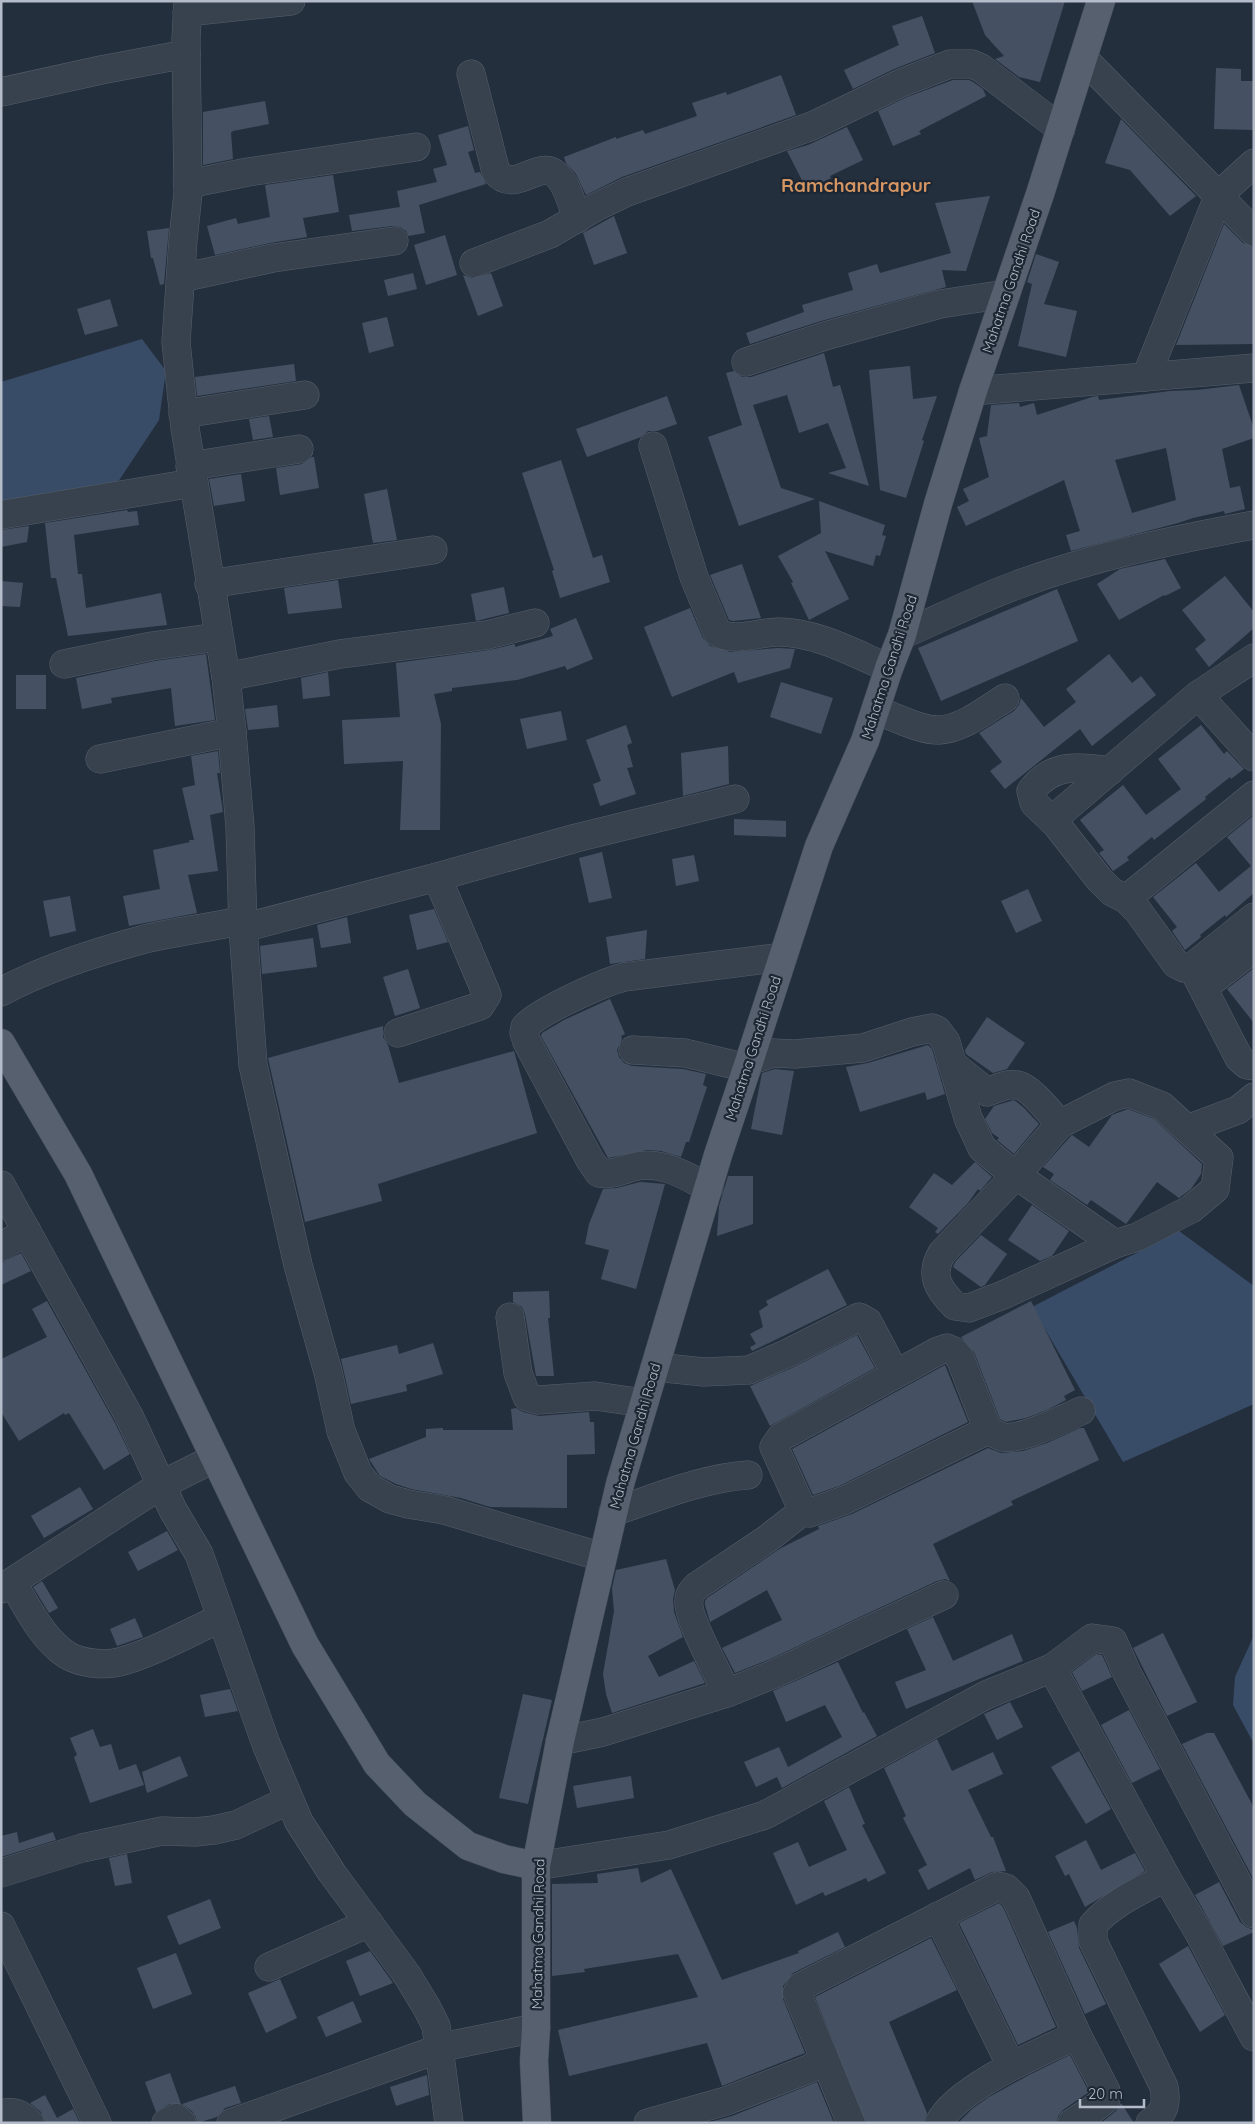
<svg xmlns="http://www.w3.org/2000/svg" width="1255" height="2124" viewBox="0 0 1255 2124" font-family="Quicksand,sans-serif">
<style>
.water{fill:#394c67}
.building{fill:#455162;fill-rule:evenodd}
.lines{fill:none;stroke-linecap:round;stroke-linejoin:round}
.minor-casing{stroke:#565f6c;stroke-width:29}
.major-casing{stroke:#414a57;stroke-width:29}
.minor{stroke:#38414e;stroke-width:28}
.major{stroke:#56606e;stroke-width:28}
.labels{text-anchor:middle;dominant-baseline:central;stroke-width:4.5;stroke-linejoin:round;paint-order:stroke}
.street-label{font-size:14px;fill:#b4bcc9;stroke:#1d2633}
.district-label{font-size:19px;font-weight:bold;fill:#d59563;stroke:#1d2633}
</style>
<rect width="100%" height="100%" fill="#242f3e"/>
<g class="water">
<path d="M142,339l24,32 -7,49 -47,71 -111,13v-122z"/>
<path d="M1179,1231l75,55v118l-131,58 -91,-155z"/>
<path d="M1254,1635v109l-21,-39 2,-28z"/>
</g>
<g class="building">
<path d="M972,1h93l-25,81 -21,-5 -24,-18 9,-3 -19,-21z"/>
<path d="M922,16l13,37 -41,16 -41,20 -9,-19 55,-25 -7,-19z"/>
<path d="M1216,68l25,1v12h13v49l-40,-1z"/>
<path d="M781,75l15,40 -174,62 -36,18 -10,-21 -10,-11 -2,-6 52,-20v2l27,-9 2,4 52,-18 -5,-13 34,-11 1,3z"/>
<path d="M953,80h16l4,2 10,7 3,7 -67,35 2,3 -28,12 -15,-35 29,-14z"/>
<path d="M265,101l4,23 -36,7 -2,2 2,26 -30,6v-53z"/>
<path d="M1121,119l75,77 -26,20 -40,-46 -25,-7z"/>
<path d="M468,126l6,24 -6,2 7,21 5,-1 6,12 -67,21 6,28 -17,3 -2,-5 -6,-4 -8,-1 -40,5 -3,-16 51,-8 -3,-16 40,-9 -4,-13 14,-4 -9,-30z"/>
<path d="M847,127l16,33 -33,16 1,2 -24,12 -20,-39 21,-6z"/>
<path d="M333,175l6,37 -36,6 4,19 -37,6 -55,12 -8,-29 29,-8 2,6 32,-7 -5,-32z"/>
<path d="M990,196l-24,75 -24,-1 4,17 -125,34 -71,23 -4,-11 58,-21 -2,-7 51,-15 -5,-17 29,-9 3,9 71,-20 -16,-50z"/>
<path d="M614,216l13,37 -33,12 -11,-32z"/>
<path d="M1224,224l19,19 11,4v97l-78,1z"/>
<path d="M169,228l-5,56 -4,1 -7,-27h-2l-4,-27z"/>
<path d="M445,235l12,40 -31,10 -12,-40z"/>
<path d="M1036,254l23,8 -15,42 33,7 -11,46 -48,-11 14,-62 -5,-2z"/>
<path d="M413,273l4,16 -29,7 -4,-16z"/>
<path d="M491,273l12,33 -25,10 -15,-41 9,3z"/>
<path d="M110,299l8,27 -33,9 -8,-26z"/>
<path d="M387,317l7,29 -25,7 -7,-30z"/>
<path d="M824,353l9,34 7,-2 29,101 -41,-13 18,-5 -18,-45 -29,10 -12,-38 -34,10 28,83 34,11 -76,27 -31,-89 34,-12 -16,-52 8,-2 8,6h9z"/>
<path d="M294,364l2,17 -99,15 -2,-19z"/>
<path d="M910,366l3,33 24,-3 -15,44 2,1 -18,57 -26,-8 -11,-120z"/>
<path d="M1239,385l15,44v9l-32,11 8,39 10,-2 5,23 -20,5 -1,-3 -31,7 -15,5 -107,28 -5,-16 14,-4 -16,-51 -98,46 -9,-19 12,-6 -6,-12 26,-12 -10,-39 8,-2 4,-31 28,-2 1,4 14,-4 3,12 55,-18 6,-1 1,4 71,-9 27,-1zM1166,448l10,52 -44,13 -17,-53z"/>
<path d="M667,396l10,28 -20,7h-9l-7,6 -54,20 -11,-28z"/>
<path d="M269,416l4,21 -20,3 -4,-21z"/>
<path d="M312,457h2l5,31 -39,7 -4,-27 26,-4z"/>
<path d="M561,460l32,98 9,-3 8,27 -50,16 -8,-27 2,-1 -32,-97z"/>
<path d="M241,474l4,27 -31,5 -5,-27z"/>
<path d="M387,489l10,51 -24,3 -9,-49z"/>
<path d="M819,501l66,24 -3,10 4,1 -6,20 -4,-1 -3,11 -48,-15 24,48 -40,21 -18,-37 2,-1 -15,-26 43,-23z"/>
<path d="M127,510l1,2 9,-1 2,14 -65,10 4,39h4l4,34 75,-15 6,32 -99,11 -12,-58h-5l-6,-55z"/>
<path d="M29,526l-2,16 -26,5v-17z"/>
<path d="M1165,559l16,29 -16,8 -1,-1 -45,25 -22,-36 23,-15z"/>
<path d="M742,564l19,54 -28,3 -4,-1 -19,-45z"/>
<path d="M1225,576l29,36v16l-45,39 -14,-18 11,-9 -24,-30z"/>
<path d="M338,580l4,28 -54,6 -4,-26z"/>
<path d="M1,581l22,2 -3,24 -19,-1z"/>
<path d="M504,587l5,26 -33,8 -5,-27z"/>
<path d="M1057,589l21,52 -137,60 -23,-53z"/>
<path d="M690,608l13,30 7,8 20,6 48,-4 17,1 -5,19 -52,15 -4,-11 -62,25 -28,-70z"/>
<path d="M576,618l17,41 -26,11 -2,-4 -48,14 -65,8v3l-18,3 7,30 -1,106h-40l3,-69 -59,3 -2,-44 58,-3 -4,-54 93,-13 26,-6v3l38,-11 -3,-7z"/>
<path d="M206,654l9,66 -40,6 -4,-38 -60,10 1,5 -30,6 -6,-31 79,-17z"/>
<path d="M1109,654l23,29 9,-7 15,19 -64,51 -12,-17 -75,60 -15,-18 12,-9 -23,-29 35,-22 5,-6 2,-7 23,29 32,-25 -10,-13z"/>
<path d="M328,672l2,24 -27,3 -2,-21z"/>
<rect x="16" y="675" width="30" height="34"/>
<path d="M781,682l52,16 -12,36 -51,-17z"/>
<path d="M277,705l2,22 -31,3 -3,-21z"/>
<path d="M561,711l6,29 -40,9 -7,-30z"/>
<path d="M626,725l6,18 -5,2 6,22 -6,1 9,26 -36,12 -7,-22 8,-3 -15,-41z"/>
<path d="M1201,725l23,29 3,-3 17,18 -13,10 -1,-2 -25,20 1,2 -52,41 -2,-3 -25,20 2,3 -16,11 -14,-18 5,-3 -24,-30 43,-35 23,30 35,-26 -23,-30z"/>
<path d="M728,746l1,38 -46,12 -2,-43z"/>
<path d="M218,751l2,22h-3l6,39 -13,3 8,56 -30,4 9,38 -68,13 -6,-30 37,-7 -7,-39 37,-8 -1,-2h5l-12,-52 13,-3 -4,-29z"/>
<path d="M1254,815v78l-28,24 -1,-2 -25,20 1,2 -16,13 -13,-19 5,-4 -24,-30 43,-34 23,29 32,-26 -24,-29z"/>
<path d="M734,819l52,2v16l-52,-2z"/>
<path d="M602,852l10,46 -23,5 -10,-45z"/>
<path d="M694,855l5,26 -23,5 -4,-27z"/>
<path d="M1028,889l14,32 -26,12 -15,-32z"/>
<path d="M70,896l6,35 -26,6 -7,-36z"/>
<path d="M434,909l14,33 -31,8 -8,-35z"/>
<path d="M347,917l4,26 -30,5 -4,-23z"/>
<path d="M647,930l-2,29 -35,5 -4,-27z"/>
<path d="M313,938l4,29 -55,7 -2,-28z"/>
<path d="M1254,968v55l-27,-34z"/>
<path d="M408,969l12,39 -25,8 -12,-39z"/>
<path d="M610,999l15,35 -4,2 1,3 -5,11 2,7 5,6 8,3 51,3 23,5 -3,11 4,2 -18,55h-3l-5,15 -20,-6 -14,-1 -39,8 -67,-122 1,-3 22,-13z"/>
<path d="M987,1017l38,26 -18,26 -14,4 -27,-19 -1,-4z"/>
<path d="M383,1026v11l5,8 11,38 115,-32 23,82 -159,51 4,17 -77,21 -37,-164z"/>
<path d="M928,1045l4,4 13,45 -18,6 -2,-8 -65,20 -14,-45 22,-4z"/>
<path d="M775,1069l19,2 -12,64 -31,-6 11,-56z"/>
<path d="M1014,1100l9,7 16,17 -25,30 -17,-14 2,-2 -7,-5 -7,-14 9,-13z"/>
<path d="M1128,1109l26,10 48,45 -1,10 -10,15 -12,9 -22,-16 -31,42 -35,-24 -4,5 -37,-25 4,-6 -11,-7 27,-30 2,-2 17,12 23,-32z"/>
<path d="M975,1162l17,15 -12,14 -2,-2 -10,14 -30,31 -3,-2 3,-4 -29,-21 25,-34 18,12z"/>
<path d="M728,1176h25v48l-36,12 2,-30z"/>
<path d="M640,1182l25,2 -29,105 -35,-10 8,-29 -24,-6 4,-20 14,-35 14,-1z"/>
<path d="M1032,1205l37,26 -17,25 -12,5 -32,-21z"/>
<path d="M981,1235l26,19 -22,31 -4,2 -28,-20 2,-5z"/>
<path d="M21,1253l10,18 -30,14v-22z"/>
<path d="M828,1269l19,36 -95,46 -2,-4 6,-3 -6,-10 13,-7 -4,-16 9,-6 -2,-4z"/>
<path d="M549,1291l1,27h-2l6,58h-18l-11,-62 -3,-7 -9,-5v-10z"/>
<path d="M47,1301l68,122 15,31 -26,16 -35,-57 -4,2 -1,-2 -45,28 -18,-29v-53l46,-22 -15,-28z"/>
<path d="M1031,1301l44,89 -11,6 2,4 -19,10 -21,8 -20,4 -6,-3 -26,-67 -13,-15z"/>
<path d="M857,1335l18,33 -105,58 -20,-40 44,-19z"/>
<path d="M433,1343l10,31 -37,11 1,6 -56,13 -10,-45 56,-14 2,9z"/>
<path d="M945,1365l23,57 -129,64 -26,9 -21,-46z"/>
<path d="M516,1408l7,4 16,4 50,-4 1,10h4l1,32 -28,1v53l-77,-1 -29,-9 -50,-9 -15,-5 -16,-8 -11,-17 57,-22v-8l17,-1v2h70l-2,-21z"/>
<path d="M1080,1428h4l15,32 -88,41 2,4 -80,39 17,37 -5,-2 -8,2 -169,79 -33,13 -13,-25 60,-28 -15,-30 -57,32 -5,-17v-4l2,-3 74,-50 38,-19 -1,-3 34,-12 136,-66 13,5 22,-2 24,-8z"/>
<path d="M80,1487l13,22 -49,29 -13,-22z"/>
<path d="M167,1531l11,19 -40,21 -10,-19z"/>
<path d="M666,1559l9,31 -2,9 1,13 9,25 -35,19 11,21 35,-16 11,22 -93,30 -6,-19 -3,-20 11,-63 -2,-23 4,-18z"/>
<path d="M42,1581l16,27 -9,5 -16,-26z"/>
<path d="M933,1617l20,44 59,-27 11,27 -117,48 -11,-27 31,-12 -19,-41z"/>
<path d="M135,1618l8,19 -26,9 -7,-17z"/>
<path d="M1163,1633l34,69 -30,14 -34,-68z"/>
<path d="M1096,1654l6,1 10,22 -30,14 -10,-19z"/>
<path d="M838,1662l25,51 1,-1 13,24 -95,52 -5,-11 -21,10 -12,-25 35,-15 9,20 54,-30 -17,-32 -39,17 -13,-31z"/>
<path d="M230,1689l8,22 -33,6 -5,-22z"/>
<path d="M523,1694l29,6 -24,104 -29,-6z"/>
<path d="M1010,1702l13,25 -26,13 -13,-26z"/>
<path d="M1129,1710l31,59 -28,14 -31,-58z"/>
<path d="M93,1729l7,18 11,-3 8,26 17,-6 8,21 -54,18 -16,-46 3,-2 -7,-17z"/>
<path d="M1207,1733h7l40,75v72l-72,-136z"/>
<path d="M937,1739l15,32 41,-19 10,22 -35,16 23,47h2l13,34 -14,1 -17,8 -5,-12 -42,22 -10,-20 9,-5 -24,-47 3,-2 -22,-48z"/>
<path d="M1079,1751l32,58 -25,15 -35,-57z"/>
<path d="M180,1756l8,20 -41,17 -5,-21z"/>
<path d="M631,1776l3,22 -57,10 -4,-22z"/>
<path d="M849,1787l16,37 -3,1 24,48 -18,9 -2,-4 -41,18 -2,-4 -27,13 -23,-52 25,-11 11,25 38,-17 -23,-49z"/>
<path d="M17,1832l2,11 34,-11 3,8 -55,17v-21z"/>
<path d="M1086,1840l15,30 34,-17 10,18 -60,36 -16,-33 -4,2 -10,-20z"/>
<path d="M127,1854l5,29 -17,3 -6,-28z"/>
<path d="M638,1868l3,15 30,-14 51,111 77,-27 -1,-2 40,-19 7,15 -52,26 -10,13v13l22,54 -83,33 -15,-43 -138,33 -11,-46 140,-33 -20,-43 -94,15 1,3 -33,4v-92l46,-1 -1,-9z"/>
<path d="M1219,1882l21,40 6,5 8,3v2l-31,14 -28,-51z"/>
<path d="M210,1899l11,29 -42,17 -12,-29z"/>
<path d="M999,1903l4,4 53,120 -38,18 -59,-122z"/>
<path d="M1074,1921l3,7 2,20 27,56 -21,10 -37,-82z"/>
<path d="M931,1938l26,52 -68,32 38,91 -3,10h-58l-51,-126z"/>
<path d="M1188,1946l37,69 -25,17 -41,-68z"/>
<path d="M370,1951l23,32 -33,13 -14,-35z"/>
<path d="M176,1953l16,41 -39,15 -16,-41z"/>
<path d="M280,1979l17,39 -31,15 -18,-40z"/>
<path d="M353,2001l9,21 -36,15 -9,-20z"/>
<path d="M1070,2055l19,37 -26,18 -5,6 -1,7h-99l14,-14 17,-12 40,-22z"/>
<path d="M170,2073l11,31h-11l-14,8 -11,-30z"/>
<path d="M427,2075l2,20 -33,11 -6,-19z"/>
<path d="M817,2082l17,41h-128l26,-7z"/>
<path d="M235,2086l6,17 -16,5 -8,9 -20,6 -1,-6 -4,-6 -10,-7z"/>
<path d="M45,2095l12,23 16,-9 7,14h-35l-4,-11 -11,-9z"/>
<path d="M1121,2103l13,20h-33l15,-12z"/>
</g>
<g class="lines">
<g class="minor-casing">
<g id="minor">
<path d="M188,1l-2,38 2,154 -5,47 -7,102 9,86 41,249 6,55 8,95 3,101 10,137 45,200 30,107 13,59 17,42 12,15 20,11 18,5 36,6 158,47"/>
<path d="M187,12l104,-11"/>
<path d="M1083,58l171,174"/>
<path d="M471,74l25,98c19,22 41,-11 58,1 13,8 18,32 23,46"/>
<path d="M1,92l100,-22 85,-16"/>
<path d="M188,184l60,-12 168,-25"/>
<path d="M474,263l76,-29 46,-27 31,-15 185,-66 89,-43 49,-19h22l9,4 80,61"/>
<path d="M181,278l92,-20 121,-17"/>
<path d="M746,362l79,-26 115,-32 66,-10"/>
<path d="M1146,377l73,-182 35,-32"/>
<path d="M973,391l281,-23"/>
<path d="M183,414l122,-19"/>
<path d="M653,446l41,131 23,55c16,11 43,0 61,0 39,0 77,22 111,36"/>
<path d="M190,466l109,-17"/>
<path d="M1,515l192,-32"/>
<path d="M209,584l224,-34"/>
<path d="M902,635c37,-16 74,-35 112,-49 77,-29 158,-46 240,-61"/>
<path d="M64,664l88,-18 66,-9"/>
<path d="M226,677l114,-23 147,-19 48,-12"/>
<path d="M1198,695l56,62"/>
<path d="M876,710c17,6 45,21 63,20 23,-1 47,-20 66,-32"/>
<path d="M100,759l132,-27"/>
<path d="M1110,771c-31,-5 -58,-8 -79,20l3,12 22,21 43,55 13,13 14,7 12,12 38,53 8,4 8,-1 62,-50"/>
<path d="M1052,820l146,-125 56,-37"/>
<path d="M1126,899l128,-104"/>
<path d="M243,928l194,-51 139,-39 159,-39"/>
<path d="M1192,967l47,91 8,7 7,1"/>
<path d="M1203,988l51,-40"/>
<path d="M1,992c44,-24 95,-40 144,-53 32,-8 65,-11 98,-19"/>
<path d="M398,1033l82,-27 7,-11 -50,-118"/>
<path d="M633,1050l52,3 62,15"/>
<path d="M749,1061l24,-8 22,1 68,-6 49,-16 20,-4 5,2 9,12 22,76 14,30 24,20 109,76"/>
<path d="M952,1064l35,28c10,-3 19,-9 30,-7 12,1 35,30 43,39"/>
<path d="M1187,1129l-25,-23 -33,-13 -14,3 -55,28 -44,51 -74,78c-13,22 -4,36 13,53l14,2 34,-13 112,-51 22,-7 54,-28 24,-20 4,-31 -32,-29 51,-19 16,-13"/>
<path d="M1,1185l128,231 44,94 26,44 67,190 33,78 33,51 75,102 20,33 9,18 13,97"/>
<path d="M709,1188c-23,-12 -44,-26 -71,-22 -13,2 -25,10 -39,7l-9,-13 -63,-118 -3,-9 1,-6c14,-16 77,-44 99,-50l159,-20"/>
<path d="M1,1247l26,-16"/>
<path d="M510,1317l8,56 9,24 11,3 57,-4 49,7"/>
<path d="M655,1367l49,5 45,-2 39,-17 71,-36 9,5 19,36"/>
<path d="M988,1430l-28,-72 -6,-7 -7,-3 -9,3 -157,86 -7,10 29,64 6,2 36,-13 143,-70c4,2 9,5 14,7 20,4 60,-18 79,-26"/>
<path d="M613,1512c43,-14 89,-34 135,-37"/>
<path d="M12,1582c15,24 30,57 55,73 13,8 37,11 52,7 32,-8 71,-30 102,-44"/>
<path d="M1,1589l160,-104 54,-27"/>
<path d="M1052,1668l114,209 33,56 55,104"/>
<path d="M727,1693c-8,-17 -41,-77 -38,-93 0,-6 4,-10 8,-14l70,-47 36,-28"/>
<path d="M560,1741l43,-9 124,-39 47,-19 170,-79"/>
<path d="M536,1866l133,-21 96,-30 221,-120 66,-27 40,-30 21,3 14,32 127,241"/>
<path d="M1,1873l81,-25 47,-10 33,-7 33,1 19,-2 22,-5 53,-25"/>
<path d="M938,1916l73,150"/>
<path d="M1,1926l96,197"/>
<path d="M269,1967l100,-44"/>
<path d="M823,2055l28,68"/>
<path d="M1,2114c13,-4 20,0 29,9"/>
<path d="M166,2123l10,-5 6,5"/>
<path d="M231,2123l216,-77 89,-18"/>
<path d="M648,2123l78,-22 83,-32 10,-6 4,-8 -26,-62 3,-6 198,-101 8,2 10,10 61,137 29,56v8l-14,11 -20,13"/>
<path d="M939,2123c17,-35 102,-71 138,-88"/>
<path d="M1150,2123c15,-10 17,-19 14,-36l-71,-146v-16c19,-22 47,-34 73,-48"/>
</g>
</g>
<g class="major-casing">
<g id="major">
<path d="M1,1043l77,131 227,471 72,119 38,40 53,42 36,13 32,7"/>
<path d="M537,2123l-3,-62 2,-33v-162l24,-125 60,-257 98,-329 29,-87 72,-222 46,-105 24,-73 13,-33 36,-131 35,-113 67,-197 61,-193"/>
</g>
</g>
<use href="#minor" class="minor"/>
<use href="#major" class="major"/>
</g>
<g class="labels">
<g class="street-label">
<text transform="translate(1011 281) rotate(-71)">Mahatma Gandhi Road</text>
<text transform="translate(889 667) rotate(-72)">Mahatma Gandhi Road</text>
<text transform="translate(753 1048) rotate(-72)">Mahatma Gandhi Road</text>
<text transform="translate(635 1436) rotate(-74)">Mahatma Gandhi Road</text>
<text transform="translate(538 1934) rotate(-89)">Mahatma Gandhi Road</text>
</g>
<g class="district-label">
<text x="856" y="185">Ramchandrapur</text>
</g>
</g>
<rect width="1255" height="2124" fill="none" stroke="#b4bcc9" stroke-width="5"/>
<path d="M1080 2099v8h64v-8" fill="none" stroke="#b4bcc9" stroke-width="2.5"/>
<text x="1088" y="2099" font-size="15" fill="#b4bcc9" stroke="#1d2633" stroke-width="4" paint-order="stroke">20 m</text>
</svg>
